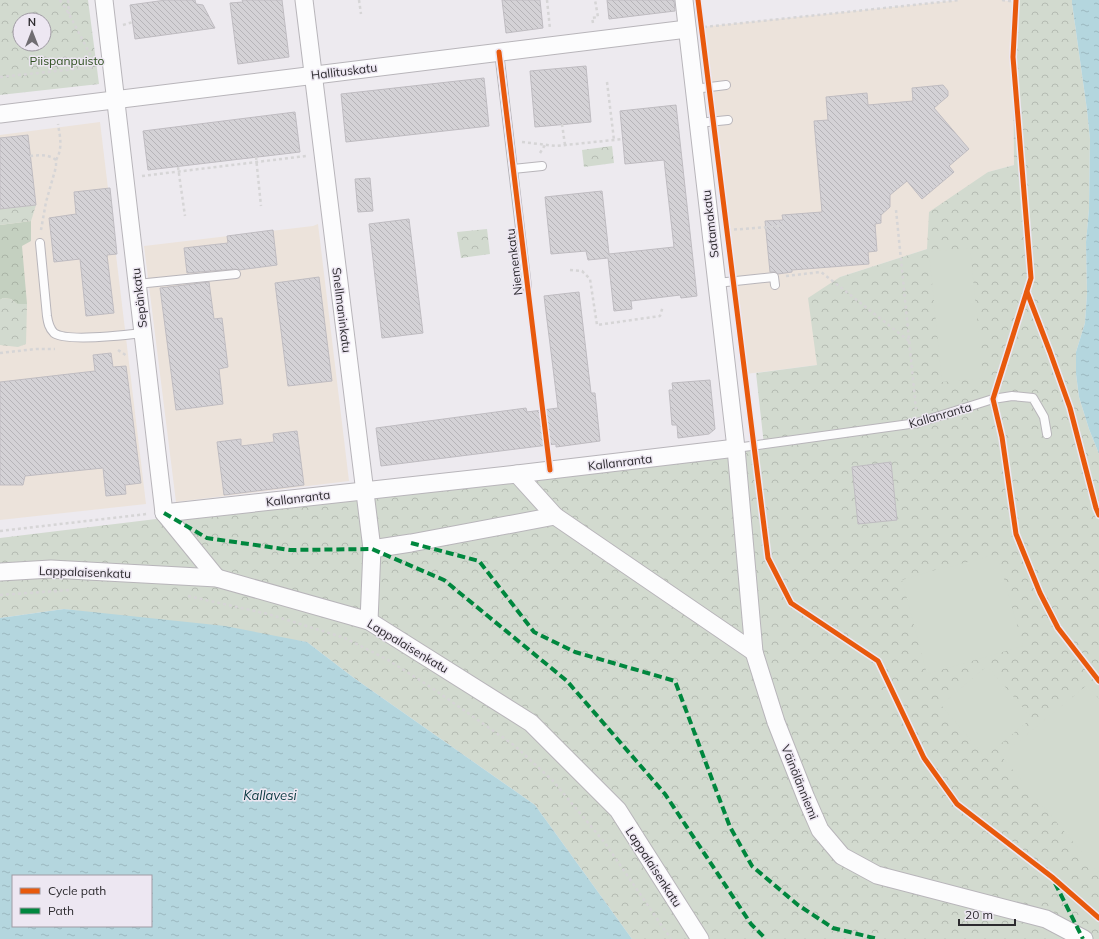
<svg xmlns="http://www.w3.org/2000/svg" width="1099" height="939" viewBox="0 0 1099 939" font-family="Mulish,sans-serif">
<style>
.commercial{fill:#ece3db}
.forest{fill:url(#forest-crowns)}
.park{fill:url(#park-crowns);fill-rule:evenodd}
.pitch{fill:#d2dacf}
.water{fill:url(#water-ripples);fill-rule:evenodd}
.building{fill:url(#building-back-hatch);stroke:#bfbcc1}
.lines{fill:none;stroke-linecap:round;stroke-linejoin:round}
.service-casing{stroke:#b8b5ba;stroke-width:10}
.minor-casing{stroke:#b8b5ba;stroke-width:19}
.path{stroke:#d6d5d6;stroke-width:2.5;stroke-dasharray:3 3;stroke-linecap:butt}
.service{stroke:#fcfcfd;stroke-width:8}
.minor{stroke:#fcfcfd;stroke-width:17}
.quiet{stroke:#00873e;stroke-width:4;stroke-dasharray:8 4;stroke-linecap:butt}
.cycleway-casing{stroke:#ede7f2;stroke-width:8}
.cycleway{stroke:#e8590c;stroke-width:5}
.labels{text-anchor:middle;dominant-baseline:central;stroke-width:3;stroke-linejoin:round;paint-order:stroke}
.park-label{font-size:12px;fill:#2f5020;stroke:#ede7f2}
.street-label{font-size:12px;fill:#2c2a2e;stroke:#ede7f2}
.water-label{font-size:13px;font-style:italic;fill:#07373f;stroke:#ede7f2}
</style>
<defs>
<pattern id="forest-crowns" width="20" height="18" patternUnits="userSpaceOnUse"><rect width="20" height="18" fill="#c4d0c0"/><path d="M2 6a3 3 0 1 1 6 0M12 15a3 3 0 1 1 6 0" fill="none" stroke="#a9b3a5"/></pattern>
<pattern id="park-crowns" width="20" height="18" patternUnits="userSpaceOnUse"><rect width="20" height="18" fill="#d2dacf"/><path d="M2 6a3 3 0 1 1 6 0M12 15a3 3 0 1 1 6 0" fill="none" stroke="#b4bbb2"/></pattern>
<pattern id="water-ripples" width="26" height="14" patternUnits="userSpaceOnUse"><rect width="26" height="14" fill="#b4d6de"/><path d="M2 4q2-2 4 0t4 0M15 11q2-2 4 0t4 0" fill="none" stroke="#9bb8bf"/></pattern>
<pattern id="building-back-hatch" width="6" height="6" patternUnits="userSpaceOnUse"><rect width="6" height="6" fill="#d4d2d6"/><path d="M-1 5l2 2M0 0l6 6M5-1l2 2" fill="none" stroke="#b6b4b8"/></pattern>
</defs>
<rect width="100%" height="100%" fill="#edeaef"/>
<g class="commercial">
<path d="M960,0h42l14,2 -3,55 1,108 -26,7 -61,77 -87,28 -23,88 -72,9 -44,-347z"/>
<path d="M100,122l46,382 -146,16v-385z"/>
<path d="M318,224l31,257 -173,21 -32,-256 169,-20z"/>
</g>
<path class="forest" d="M31,221v20l-9,5 5,58h-10l-6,-5 -8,-1 -3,2v-75z"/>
<g class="park">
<path d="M0,0h88l11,84 -99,11zM20,20h24v24h-24z"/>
<path d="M1015,0h57v3l15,107 3,29 -1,70 -3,33 1,51 -2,30 -9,29v22l3,23 10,32 10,25v485h-467l-97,-134 -181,-127 -47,-36 -243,-33 -64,9v-80l764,-93 -8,-72 61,-8 -9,-67 32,-21 87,-28 2,-37 59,-40 26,-7 -1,-108z"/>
<path d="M612,146l2,17 -30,4 -2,-17z"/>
<path d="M36,205l-5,16 -31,4v-16z"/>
<path d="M487,229l3,25 -29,4 -4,-26z"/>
<path d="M3,298l8,1 6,5h10l-1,40 -8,3 -18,-2v-45z"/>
</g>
<g class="pitch">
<path d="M970,248l13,130 -41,4 -13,-130z"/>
<path d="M997,554l26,92 -96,28 -25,-94 43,-13 1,1z"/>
<path d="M987,666l45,52 -47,39 -44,-52z"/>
<path d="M1087,685l12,14v174l-98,-117z"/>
</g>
<g class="water">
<path d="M1072,0h27v454l-10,-25 -10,-32 -3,-23v-22l9,-29 2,-30 -1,-51 3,-33 1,-70 -3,-29 -15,-107z"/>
<path d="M64,609l161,17 82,16 47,36 181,127 97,134h-632v-321zM13,876h138v50h-138z"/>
</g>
<g class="building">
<path d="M166,0h29l1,4 7,1 12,23 -80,11 -5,-34z"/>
<path d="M242,0h40l7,57 -51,7 -8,-61 13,-1z"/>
<path d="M502,0h38l3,28 -37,5z"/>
<path d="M607,0h67l1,11 -66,8z"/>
<path d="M586,66l5,56 -56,5 -5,-56z"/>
<path d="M484,78l5,48 -143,16 -5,-48z"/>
<path d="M943,85l5,6v5l-14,12 35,41 -20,17 5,6 -32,27 -15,-18 -17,14v12l-9,8v8l-6,1 2,27 -9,1 1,12 -77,6v2l-14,2 -2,-2h-6l-5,-51 18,-1 -1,-5 40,-3 -8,-91 14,-1 -2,-23 41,-4 1,12 45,-4 -1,-13z"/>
<path d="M676,105l21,191 -16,2 -1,-3 -49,6 1,8 -18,2 -6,-53 -20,2 -2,-9 -35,3 -6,-57 57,-6 7,63 65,-7 -10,-87 -39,4 -5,-53z"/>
<path d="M295,112l5,40 -152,18 -5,-39z"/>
<path d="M28,135l8,70 -36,4v-71z"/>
<path d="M370,178l3,33 -15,1 -3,-33z"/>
<path d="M110,188l7,66 -10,1 7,58 -28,3 -6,-57 -26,3 -5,-44 27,-4 -2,-22z"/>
<path d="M409,219l14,114 -41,5 -13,-114z"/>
<path d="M273,230l4,35 -38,5 -4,-1 -48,4 -3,-25 44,-5 -1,-7z"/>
<path d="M319,277l13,104 -44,5 -13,-103z"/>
<path d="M209,282l5,37 8,-1 6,49 -9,2 4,35 -47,6 -16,-122z"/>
<path d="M579,292l12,101h4l5,48 -44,6v-3l-175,22 -5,-38 150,-20 1,4 31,-4 -14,-112z"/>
<path d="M111,353l2,14 13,-1 15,117 -16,2 1,9 -20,2 -3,-28 -78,8 -2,9h-23v-103l95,-11 -2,-16z"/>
<path d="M710,380l5,49 -6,5 -31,4 -1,-13h-5l-3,-35h4l-1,-7z"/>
<path d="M297,431l7,54 -80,10 -7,-53 24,-3v7l33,-4 -1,-8z"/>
<path d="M891,462l6,58 -39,4 -6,-57z"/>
</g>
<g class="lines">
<g class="service-casing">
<g id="service">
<path d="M499,52l28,235"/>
<path d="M694,89l32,-4"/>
<path d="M698,123l30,-3"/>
<path d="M513,169l29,-3"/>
<path d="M40,243l7,73c1,7 2,12 7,17 12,9 72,2 89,0"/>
<path d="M717,283l57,-6 1,8"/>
<path d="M137,284l99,-10"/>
<path d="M736,448l181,-25 76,-24 19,-3 21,2 11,19 3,17"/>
</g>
</g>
<g class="minor-casing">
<g id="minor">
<path d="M104,0l60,513 53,65"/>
<path d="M304,0l68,549 -3,72"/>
<path d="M684,0l52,448 18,204 22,70 30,76 14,32 22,26 35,19 169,44 38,20"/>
<path d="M0,114l687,-85"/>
<path d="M517,474l38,42 199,136"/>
<path d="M164,513l353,-39 219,-26"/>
<path d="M372,549l39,-6 144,-27"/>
<path d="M0,572l51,-3 166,9 152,43 162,102 87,87 82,129"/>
</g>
</g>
<g class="path">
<path d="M60,0l9,14 23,44"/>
<path d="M68,0l1,14"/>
<path d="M359,0l2,14"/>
<path d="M547,0l3,29"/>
<path d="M1002,0l14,2"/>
<path d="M593,23l-1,-5 6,-1 -3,-17"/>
<path d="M123,25l10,-3"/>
<path d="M704,27l256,-27"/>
<path d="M0,77l95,-10"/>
<path d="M607,82l7,58"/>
<path d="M562,124l3,21"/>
<path d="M522,142l34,4 67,-7"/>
<path d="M540,153l5,-8"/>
<path d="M30,156c10,-1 18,-2 26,4v7l-10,35 -5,28"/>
<path d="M256,157l5,49"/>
<path d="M56,160c7,-12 4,-23 2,-36"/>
<path d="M178,167l7,49"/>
<path d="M142,176l164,-20"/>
<path d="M896,210l20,199"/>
<path d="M728,230l55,-4"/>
<path d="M570,270l12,1 8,8 7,46 63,-9 3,-10"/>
<path d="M786,276l35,-4 88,69"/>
<path d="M118,350l9,6"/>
<path d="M0,353l36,-4h19"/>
<path d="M0,531l147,-17"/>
<path d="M0,595l71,-5"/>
<path d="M188,596l80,18 77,24 43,22 44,28 83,58 38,35 52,62 66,96"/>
</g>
<use href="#service" class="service"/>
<use href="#minor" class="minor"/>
<g class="quiet">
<path d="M164,513l43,25 83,12 82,-1 72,31 123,101 98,113 86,130 15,15"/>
<path d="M411,543l68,18 55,71 41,20 100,29 55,146 22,39 46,39 35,23 45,11"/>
<path d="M1055,883l28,56"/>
</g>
<g class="cycleway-casing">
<g id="cycleway">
<path d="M698,0l70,558 23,45 87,58 46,97 33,46 95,73 47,41"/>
<path d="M1016,0l-3,57 18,221 -38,121 9,38 14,97 24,59 18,35 41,53"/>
<path d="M499,52l51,418"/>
<path d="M1027,292l23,60 20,56 26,100 3,7"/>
</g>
</g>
<use href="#cycleway" class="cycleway"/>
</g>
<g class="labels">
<g class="park-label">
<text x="67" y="60">Piispanpuisto</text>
</g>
<g class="street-label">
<text transform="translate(344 71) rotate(-7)">Hallituskatu</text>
<text transform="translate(710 224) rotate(-97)">Satamakatu</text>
<text transform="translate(514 262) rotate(-97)">Niemenkatu</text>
<text transform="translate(139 298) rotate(-97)">Sepänkatu</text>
<text transform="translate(342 310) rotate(83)">Snellmaninkatu</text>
<text transform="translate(940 415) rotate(-16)">Kallanranta</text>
<text transform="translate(620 462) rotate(-7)">Kallanranta</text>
<text transform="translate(298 498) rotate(-7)">Kallanranta</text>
<text transform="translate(85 572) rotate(2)">Lappalaisenkatu</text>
<text transform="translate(408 646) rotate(31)">Lappalaisenkatu</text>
<text transform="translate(800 782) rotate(68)">Väinölänniemi</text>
<text transform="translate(654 867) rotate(57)">Lappalaisenkatu</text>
</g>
<g class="water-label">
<text x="270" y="795">Kallavesi</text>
</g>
</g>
<rect x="12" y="875" width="140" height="52" fill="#ede7f2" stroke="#a09ba4"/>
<rect x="20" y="888" width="20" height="6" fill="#e8590c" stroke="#a09ba4"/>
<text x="48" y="895" font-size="12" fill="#2c2a2e">Cycle path</text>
<rect x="20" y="908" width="20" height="6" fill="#00873e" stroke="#a09ba4"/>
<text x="48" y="915" font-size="12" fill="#2c2a2e">Path</text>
<g transform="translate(32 32)"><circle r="19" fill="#ede7f2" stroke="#a09ba4"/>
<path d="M0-3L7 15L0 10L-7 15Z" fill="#706d72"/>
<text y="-6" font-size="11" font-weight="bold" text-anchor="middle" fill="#2c2a2e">N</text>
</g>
<path d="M959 919v6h56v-6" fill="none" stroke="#2c2a2e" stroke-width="2"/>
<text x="965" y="919" font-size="12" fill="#2c2a2e" stroke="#ede7f2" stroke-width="3" paint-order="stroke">20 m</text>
</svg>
